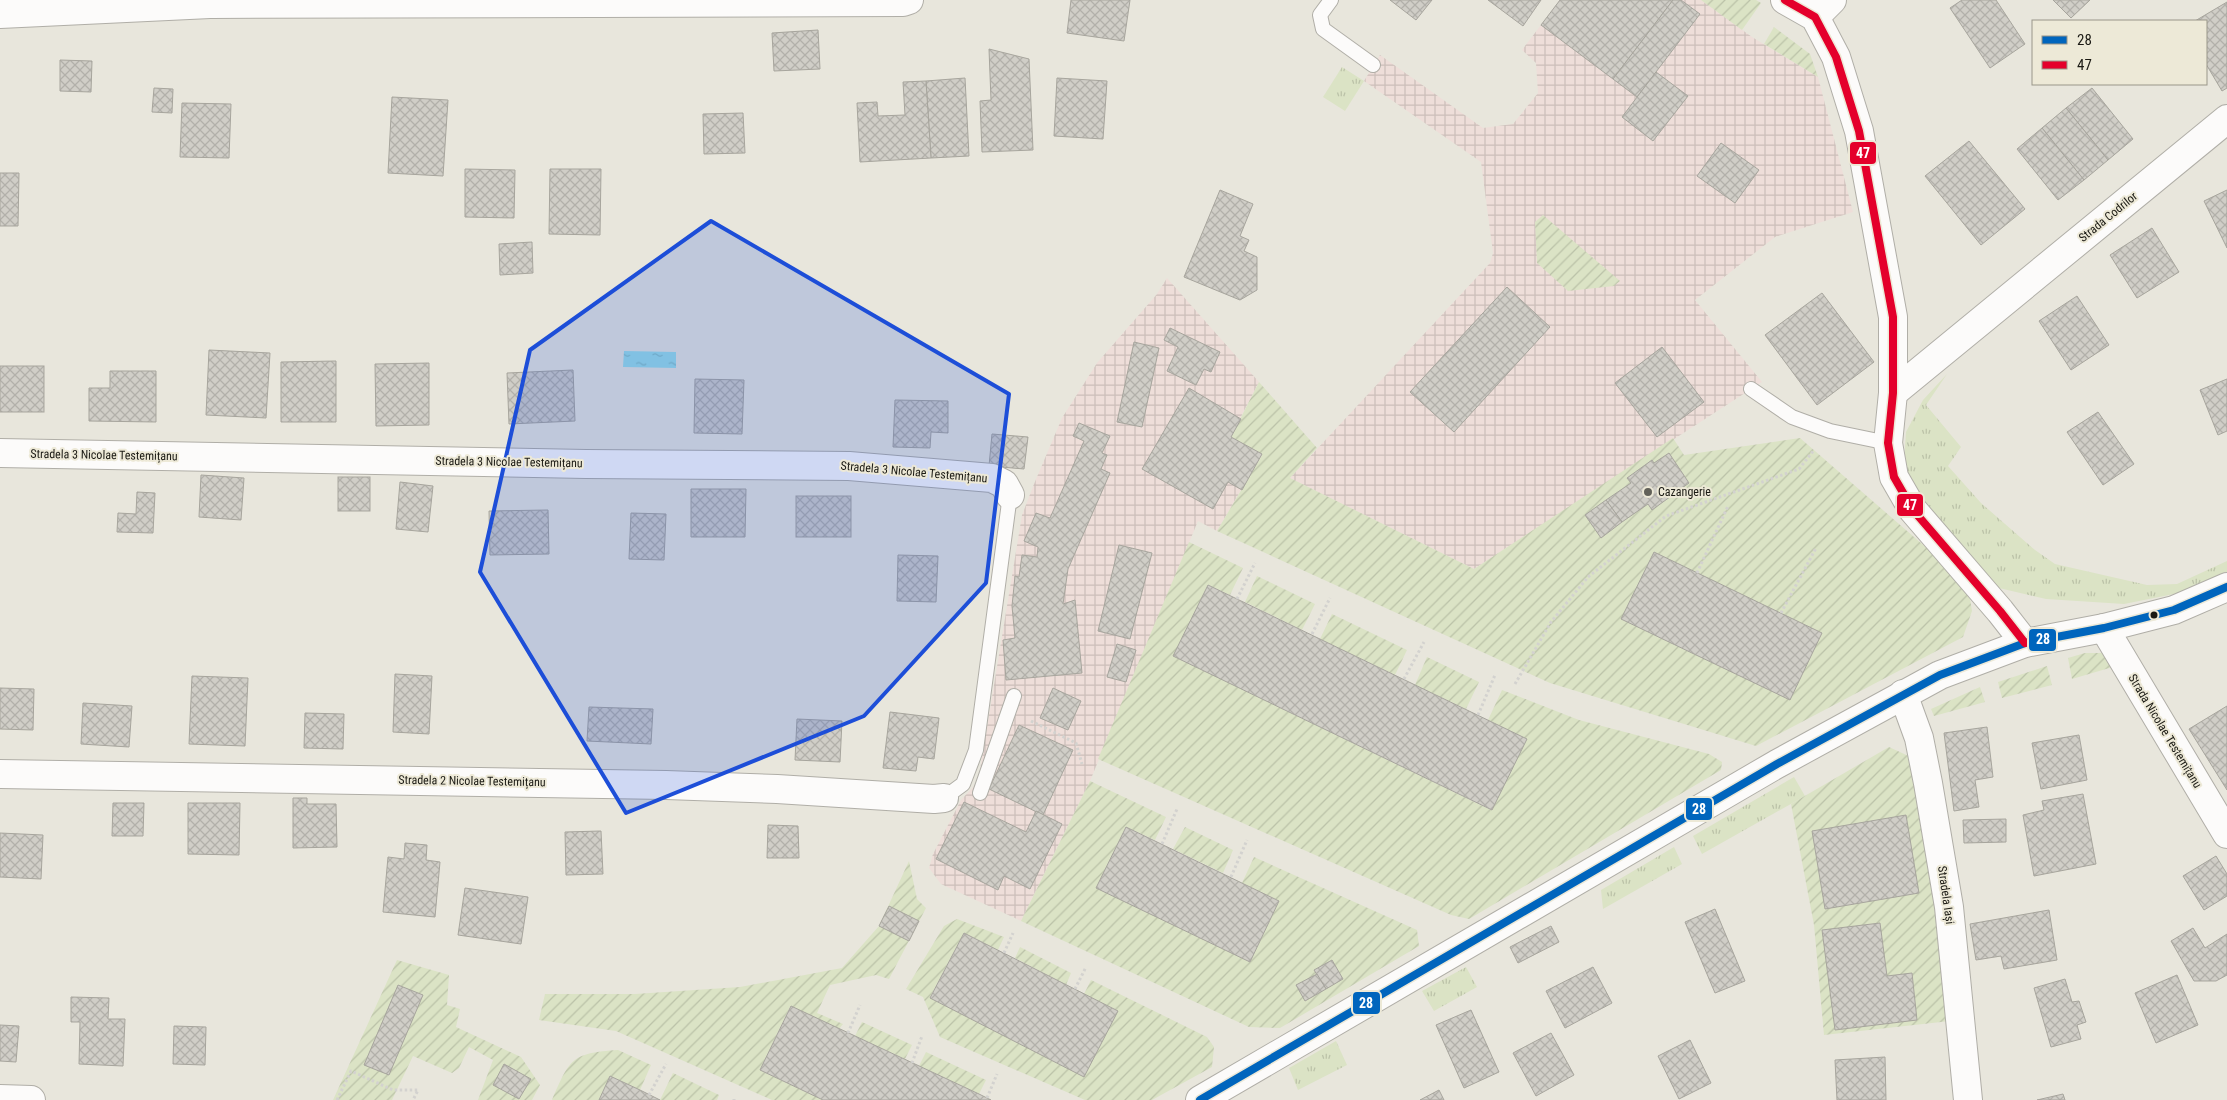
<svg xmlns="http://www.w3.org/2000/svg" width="2227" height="1100" viewBox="0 0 2227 1100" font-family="'Roboto Condensed',sans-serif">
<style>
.industrial{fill:url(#industrial-grid)}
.grass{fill:url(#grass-tufts)}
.garden{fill:url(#garden-furrows)}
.water{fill:url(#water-ripples)}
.building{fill:url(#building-cross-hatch);stroke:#a7a59d}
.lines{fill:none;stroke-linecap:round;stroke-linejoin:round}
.lane-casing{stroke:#b0aea7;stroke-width:16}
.street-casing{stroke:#b0aea7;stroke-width:30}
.secondary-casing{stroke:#b0aea7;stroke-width:30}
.path{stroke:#d3d2cf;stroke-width:3;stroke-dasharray:2.5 2.5;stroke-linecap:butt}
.lane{stroke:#fcfbfa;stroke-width:14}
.street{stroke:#fcfbfa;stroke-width:28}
.secondary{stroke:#fcfbfa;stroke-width:28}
.bus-1-casing{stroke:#ede9d7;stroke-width:11}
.bus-2-casing{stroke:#ede9d7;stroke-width:11}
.bus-1{stroke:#0065bd;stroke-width:8}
.bus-2{stroke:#e4002b;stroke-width:8}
.marked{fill:#1d4ed8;fill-opacity:0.2;stroke:#1d4ed8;stroke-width:4;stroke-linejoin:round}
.poi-dot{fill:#626159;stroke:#ede9d7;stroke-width:2}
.bus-dot{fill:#1a1913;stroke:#ede9d7;stroke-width:2}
.labels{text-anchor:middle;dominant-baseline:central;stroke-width:4;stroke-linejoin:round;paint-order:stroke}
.street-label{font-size:12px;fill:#1a1913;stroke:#ede9d7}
.poi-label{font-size:12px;fill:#1a1913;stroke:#ede9d7;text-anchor:start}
.line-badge{stroke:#ede9d7;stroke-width:2}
.badge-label{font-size:14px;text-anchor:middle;font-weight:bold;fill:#fff}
</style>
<defs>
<pattern id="industrial-grid" width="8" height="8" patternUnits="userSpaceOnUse" patternTransform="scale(1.25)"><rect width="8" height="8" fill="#eeded9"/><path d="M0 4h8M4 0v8" fill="none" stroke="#ccbeb9"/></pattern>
<pattern id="grass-tufts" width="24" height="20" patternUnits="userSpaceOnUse" patternTransform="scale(1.25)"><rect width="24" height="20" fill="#dbe3c5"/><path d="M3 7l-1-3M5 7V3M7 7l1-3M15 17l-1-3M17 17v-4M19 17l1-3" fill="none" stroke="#bbc2a8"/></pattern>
<pattern id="garden-furrows" width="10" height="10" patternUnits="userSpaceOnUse" patternTransform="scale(1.25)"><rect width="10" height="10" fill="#dbe3c5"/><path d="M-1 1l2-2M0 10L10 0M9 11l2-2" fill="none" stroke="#bbc2a8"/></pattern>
<pattern id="water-ripples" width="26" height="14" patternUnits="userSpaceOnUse" patternTransform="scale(1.25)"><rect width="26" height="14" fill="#9adee6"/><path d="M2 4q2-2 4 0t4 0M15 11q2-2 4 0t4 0" fill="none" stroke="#84bec4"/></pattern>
<pattern id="building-cross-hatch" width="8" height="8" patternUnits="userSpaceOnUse" patternTransform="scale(1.25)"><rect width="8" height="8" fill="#d0cec7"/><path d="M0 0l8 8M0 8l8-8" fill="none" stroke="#b2b0aa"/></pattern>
</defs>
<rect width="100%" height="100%" fill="#e8e6dc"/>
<g class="industrial">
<path d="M1560,0h141l51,37 66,40 35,135 -78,25 -80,63 67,82 -288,187 -184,-91 200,-215 3,-10 -12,-91 -117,-81 16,-26 103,73 30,-4 25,-31 -2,-30 -14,-13z"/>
<path d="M1167,278l92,104 -28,54 31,18 -45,77 -19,-10 -108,260 -69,140 -80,-37 -12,-16 4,-14 28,-54 17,-18 44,-267 12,-31 28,-66 35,-55 60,-69z"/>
</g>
<g class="grass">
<path d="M1342,67l22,14 -19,30 -22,-14z"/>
<path d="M1947,374l-21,31 35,42 -13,19 33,37 54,47 20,14 92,21 30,-1 50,-23v11l-48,21 -55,11 -78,-5 -47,-11 -84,-96 -11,-30 2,-30 17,-32z"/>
<path d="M1794,777l11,19 -103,58 -9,-18z"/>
<path d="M1674,847l8,17 -79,45 -2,-19z"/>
<path d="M1466,967l11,20 -43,24 -12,-20z"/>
<path d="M1336,1041l11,24 -49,25 -9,-22z"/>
</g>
<g class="garden">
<path d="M1701,0h55l5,3 -19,27z"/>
<path d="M1774,27l36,27 8,23 -54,-33z"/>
<path d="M1543,215l77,66 -6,5 -46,5 -31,-28 -2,-41z"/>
<path d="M1259,382l58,66 -27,30 184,91 199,-131 11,17 116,-17 152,132 18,29 2,12 -9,26 -207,109 -206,-63 -333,-152 45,-76 -31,-18z"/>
<path d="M1189,542l54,26 -13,27 -22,-10 -34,71 317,154 35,-71 -38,-19 14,-30 77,30 130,34 13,8 -1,8 -252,149 -18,-4 -353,-156z"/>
<path d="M1257,576l58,28 -13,26 -57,-28z"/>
<path d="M1332,614l75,36 -12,25 -75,-36z"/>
<path d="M2085,653h21l10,13 -44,13 -4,-21z"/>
<path d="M1427,657l52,25 -13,27 -51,-24z"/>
<path d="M2047,666l5,19 -50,13 -4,-16z"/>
<path d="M1980,687l5,15 -51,14 -3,-7z"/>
<path d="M1889,747l26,12 35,262 -126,14 -10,-110 -23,-121z"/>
<path d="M1090,781l76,36 -11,23 -29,-13 -29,60 153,75 29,-61 -37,-18 12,-26 163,73 2,16 -139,82 -31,-1 -228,-106z"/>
<path d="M1185,827l48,23 -10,23 -50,-24z"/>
<path d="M909,861l8,38 9,9 -37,71 -13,-4 -46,10 -13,28 26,11 -4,5 -49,-22 -30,63 63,30h-51l-156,-69 -77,-11 6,-26h90l105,-7 102,-19 37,-42z"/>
<path d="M957,919l47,18 -6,13 -34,-17 -34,64 154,-3 7,-14 116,57 7,10 -2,20 -60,33h-67l-145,-63 -17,-40 -17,-8 38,-63z"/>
<path d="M1020,947l51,26 -5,12 -51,-27z"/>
<path d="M397,960l52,15 -2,30 13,4 -4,18 65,30 19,28 -8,15h-54l15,-40 -24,-13 -10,21 -7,5 -39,-17 -21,44h-59z"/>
<path d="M862,1022l50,23 -7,14 -50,-23z"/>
<path d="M618,1050l33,15 -11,25 -30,-14 -11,24h-47c18,-41 19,-47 66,-50z"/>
<path d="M926,1052l60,28 -7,14 -60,-28z"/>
<path d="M673,1073l46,22 -2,5h-57z"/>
</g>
<path class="water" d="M624,351l52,1v16l-53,-1z"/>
<g class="building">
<path d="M1071,0h59l-6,41 -57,-8z"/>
<path d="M1390,0h42l-16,20z"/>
<path d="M1488,0h53l-18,26z"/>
<path d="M1560,0h113l-60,79 -72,-54z"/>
<path d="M1673,0h8l19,14 -63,83 -24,-18z"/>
<path d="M1962,0h34l29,44 -35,24 -40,-60z"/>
<path d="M2053,0h37l-19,18z"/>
<path d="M2227,2v86l-5,3 -16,-27v-43h-11z"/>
<path d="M818,30l2,39 -46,2 -2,-38z"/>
<path d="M989,49l40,10 4,91 -51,2 -2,-51 11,-1z"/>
<path d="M60,60l32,1 -1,31 -31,-1z"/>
<path d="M1656,72l32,24 -35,45 -31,-24z"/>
<path d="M965,78l4,78 -38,2 -5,-77z"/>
<path d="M1057,78l50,3 -4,58 -49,-3z"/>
<path d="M926,81l5,77 -71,4 -3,-59 20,-1 1,14 27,-1 -2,-33z"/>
<path d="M154,88l19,1 -1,24 -20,-1z"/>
<path d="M2092,88l41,51 -25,21 -42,-52z"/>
<path d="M392,97l56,3 -5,76 -55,-3z"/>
<path d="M182,103l49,1 -2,54 -49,-1z"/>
<path d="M2066,108l42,52 -24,20 -42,-52z"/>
<path d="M743,113l2,40 -41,1 -1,-40z"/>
<path d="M2042,128l42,52 -26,20 -41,-51z"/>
<path d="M1969,141l56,68 -44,36 -56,-69z"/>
<path d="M1721,143l38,27 -24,33 -38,-27z"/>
<path d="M465,169l50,1 -1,48 -49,-1z"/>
<path d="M550,169h51l-1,66 -51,-1z"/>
<path d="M0,173h19l-1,53h-18z"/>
<path d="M1220,190l33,14 -13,32 9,4 -5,11 13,6v33l-17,10 -56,-23z"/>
<path d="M2227,190v58l-23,-47z"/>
<path d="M2152,228l27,44 -42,26 -27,-43z"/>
<path d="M532,242l1,31 -33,2 -1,-31z"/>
<path d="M1507,287l43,40 -96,105 -44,-40z"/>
<path d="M1822,293l52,69 -57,43 -52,-70z"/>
<path d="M2077,296l32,49 -38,25 -32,-49z"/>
<path d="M1170,328l50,24 -9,20 -7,-3 -8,16 -29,-14 11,-24 -14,-7z"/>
<path d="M1134,342l25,6 -17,79 -25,-5z"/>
<path d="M1662,347l42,55 -47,35 -42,-54z"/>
<path d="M209,350l61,3 -4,65 -60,-3z"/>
<path d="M336,361v61h-55v-60z"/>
<path d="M429,363v62l-53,1 -1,-62z"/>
<rect x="0" y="366" width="44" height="46"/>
<path d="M573,370l2,51 -66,3 -2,-51z"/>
<path d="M110,371h46v51l-67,-1v-33h21z"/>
<path d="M695,379l49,1 -2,54 -48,-1z"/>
<path d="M2227,379v52l-9,4 -18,-45z"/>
<path d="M1189,388l52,31 -10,18 31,17 -20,36 -14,-8 -15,27 -71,-40z"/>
<path d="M895,400l53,1v32l-17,-1 -1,16 -37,-1z"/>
<path d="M2098,412l36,52 -31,21 -36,-53z"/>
<path d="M1079,423l31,13 -8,17 5,2 -6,14 9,4 -42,96 -5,35 12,-4 7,73 -76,7 -3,-40 12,-2 -3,-32 3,-30 4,1 3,-22 15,2 1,-10 -14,-6 12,-28 14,5 34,-77 -11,-5z"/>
<path d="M992,434l36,3 -4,32 -35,-3z"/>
<path d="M1669,453l20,30 -37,27 -4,-6 -26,18 -16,-22 25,-17 -4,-5 25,-18 2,3z"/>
<path d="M201,475l43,3 -3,42 -42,-3z"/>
<rect x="338" y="477" width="32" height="34"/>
<path d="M400,482l33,4 -5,46 -32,-3z"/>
<path d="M691,489h55l-1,48h-54z"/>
<path d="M137,492l18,1 -2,40 -36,-1 1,-19 18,1z"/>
<rect x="796" y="496" width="55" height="41"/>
<path d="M1606,500l16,22 -21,16 -16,-23z"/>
<path d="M548,510l1,44 -59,1 -1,-44z"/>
<path d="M631,513l35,1 -2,46 -35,-1z"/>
<path d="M1119,545l33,8 -22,86 -32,-8z"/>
<path d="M1654,552l168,81 -32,67 -169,-81z"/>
<path d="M898,555l40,1 -2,46 -39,-1z"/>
<path d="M1208,585l319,154 -35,71 -319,-154z"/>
<path d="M1117,644l19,6 -10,32 -19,-5z"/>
<path d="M395,674l37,2 -3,58 -36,-2z"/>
<path d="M192,676l56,2 -3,68 -56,-2z"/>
<path d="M0,688l34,1 -1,41 -33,-1z"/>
<path d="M1053,688l28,13 -13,29 -28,-12z"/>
<path d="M83,703l49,3 -3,41 -48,-3z"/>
<path d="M2227,706v84l-38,-61z"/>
<path d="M589,707l64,2 -2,35 -64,-3z"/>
<path d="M890,712l49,6 -5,41 -16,-2 -2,14 -33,-3z"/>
<path d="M305,713l39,1 -1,35 -39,-1z"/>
<path d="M797,719l45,2 -2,41 -45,-2z"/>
<path d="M1019,725l54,25 -30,65 -54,-26z"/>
<path d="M1987,727l6,50 -18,3 4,27 -25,4 -10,-78z"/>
<path d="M2079,735l8,45 -46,9 -9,-46z"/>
<path d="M2083,794l13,70 -62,12 -11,-61 21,-5 -2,-9z"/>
<path d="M293,798h14v6h29l1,43 -44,1z"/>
<path d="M964,802l62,30 10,-21 26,13 -32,65 -26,-13 -6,14 -62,-31z"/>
<path d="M113,803h31l-1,33h-31z"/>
<path d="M188,803h52l-1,52 -51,-1z"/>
<path d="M1906,815l13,78 -94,16 -13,-78z"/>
<path d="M2006,819v23l-42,1 -1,-23z"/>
<path d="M768,825l30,1 1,32h-32z"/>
<path d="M1126,827l153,74 -29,61 -154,-74z"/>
<path d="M601,831l2,43 -37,1 -1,-43z"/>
<path d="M0,833l43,2 -2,44 -41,-2z"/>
<path d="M405,843l22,2 -1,15 14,2 -5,55 -52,-5 5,-55 16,2z"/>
<path d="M2216,856l11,18v22l-23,14 -21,-34z"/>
<path d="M465,888l63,9 -7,47 -63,-9z"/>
<path d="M889,906l30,15 -10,20 -30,-15z"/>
<path d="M1715,909l30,72 -30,12 -30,-71z"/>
<path d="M2049,910l8,50 -53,9 -3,-13 -25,4 -6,-36z"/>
<path d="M1880,923l7,53 25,-3 5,47 -82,10 -13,-100z"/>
<path d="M1551,926l8,16 -41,21 -8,-16z"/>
<path d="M2193,928l12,20 22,-14v41l-11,6h-22l-23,-40z"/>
<path d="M964,933l154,78 -34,66 -154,-79z"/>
<path d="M1332,960l11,19 -17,10 -12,-19z"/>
<path d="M1593,967l19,36 -47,25 -19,-37z"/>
<path d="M1317,974l9,15 -21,12 -9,-16z"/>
<path d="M2177,975l21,50 -42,18 -21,-50z"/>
<path d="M2065,979l7,23 7,-1 7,21 -9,3 4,14 -30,8 -17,-59z"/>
<path d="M398,985l25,10 -34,80 -25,-10z"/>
<path d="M71,997l38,1 -1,21h17l-2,47 -44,-2 1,-42h-9z"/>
<path d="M791,1006l188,88 12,6h-168l-63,-30z"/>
<path d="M1471,1010l28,62 -35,16 -28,-63z"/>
<path d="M0,1025l19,1 -3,36 -16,-1z"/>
<path d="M174,1026l32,1 -1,38 -32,-1z"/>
<path d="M1551,1033l23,42 -38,21 -23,-43z"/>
<path d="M1690,1040l21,43 -32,16 -21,-43z"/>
<path d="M1885,1057l1,43h-49l-2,-40z"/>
<path d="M504,1064l27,15 -12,20 -26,-14z"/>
<path d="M610,1076l30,14 20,10h-61z"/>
<path d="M1439,1090l5,10h-24z"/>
<path d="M2063,1094l2,6h-28z"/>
</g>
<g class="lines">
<g class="lane-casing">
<g id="lane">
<path d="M1331,0l-11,15 3,14 50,36"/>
<path d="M1751,389l41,28 38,14 58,12"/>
<path d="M980,793l34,-97"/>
<path d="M944,798l19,-14 13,-34 34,-255"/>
</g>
</g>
<g class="street-casing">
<g id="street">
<path d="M1785,0l30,17 21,40 23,74 34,186v76l-5,50 6,34 19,33 87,101 25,32"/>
<path d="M0,14l210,-10 693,-2 6,-2"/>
<path d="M1815,17l17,-17"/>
<path d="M1893,393l334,-274"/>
<path d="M0,453l586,11 263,2 143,12 12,6 6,11"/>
<path d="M2104,628l123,206"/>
<path d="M1903,694l16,44 9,45 21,124 19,193"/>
<path d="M0,774l666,11 111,4 157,10 10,-1"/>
<path d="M0,1099l31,1"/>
</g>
</g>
<g class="secondary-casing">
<path id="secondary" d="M1200,1100l577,-336 163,-89 85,-32 79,-15 70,-18 53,-23"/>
</g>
<g class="path">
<path d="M1697,573l31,-67"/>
<path d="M1237,599l18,-36"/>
<path d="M1781,613l35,-65"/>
<path d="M1312,634l18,-36"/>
<path d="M1404,679l20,-37"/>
<path d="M1515,684l36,-62 37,-45 78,-61 133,-47 15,-19"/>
<path d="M1478,715l17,-40"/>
<path d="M1031,721l45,22 6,21"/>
<path d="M1162,844l15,-35"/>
<path d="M1231,877l16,-37"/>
<path d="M1004,953l9,-20"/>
<path d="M1075,989l11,-22"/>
<path d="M848,1033l12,-28"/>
<path d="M912,1063l10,-27"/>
<path d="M649,1095l17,-31"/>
<path d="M987,1098l10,-24"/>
<path d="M337,1100l14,-29 42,19h25l-5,10"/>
<path d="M734,1100v-1"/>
</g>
<use href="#lane" class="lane"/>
<use href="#street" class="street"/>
<use href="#secondary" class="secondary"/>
<g class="bus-1-casing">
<path id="bus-1" d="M1200,1100l577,-336 163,-89 85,-32 79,-15 70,-18 53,-23"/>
</g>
<g class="bus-2-casing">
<path id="bus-2" d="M1785,0l30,17 21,40 23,74 34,186v76l-5,50 6,34 19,33 87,101 25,32"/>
</g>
<use href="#bus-1" class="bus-1"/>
<use href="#bus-2" class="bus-2"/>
</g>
<path class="marked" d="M711,221l298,173 -23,189 -122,133 -238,97 -146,-241 50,-222z"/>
<circle class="poi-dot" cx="1648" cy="492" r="5"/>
<circle class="bus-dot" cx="2154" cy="615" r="4.5"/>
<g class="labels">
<g class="street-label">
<text transform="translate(2108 217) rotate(-39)">Strada Codrilor</text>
<text transform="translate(104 455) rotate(1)">Stradela 3 Nicolae Testemițanu</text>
<text transform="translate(509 462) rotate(1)">Stradela 3 Nicolae Testemițanu</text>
<text transform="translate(914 472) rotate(5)">Stradela 3 Nicolae Testemițanu</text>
<text transform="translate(2165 731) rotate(59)">Strada Nicolae Testemițanu</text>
<text transform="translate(472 781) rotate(1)">Stradela 2 Nicolae Testemițanu</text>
<text transform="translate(1946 895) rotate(82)">Stradela Iași</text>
</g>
<g class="poi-label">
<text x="1658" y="492">Cazangerie</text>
</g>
</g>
<g class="line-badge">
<rect x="1849" y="141" width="28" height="24" rx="5" fill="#e4002b"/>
<rect x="1896" y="493" width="28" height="24" rx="5" fill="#e4002b"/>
<rect x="2028" y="628" width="29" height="24" rx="5" fill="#0065bd"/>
<rect x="1685" y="797" width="28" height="24" rx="5" fill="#0065bd"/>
<rect x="1352" y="991" width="29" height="24" rx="5" fill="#0065bd"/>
</g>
<g class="badge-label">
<text x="1863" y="158">47</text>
<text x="1910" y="510">47</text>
<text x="2043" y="644">28</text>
<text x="1699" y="814">28</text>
<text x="1366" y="1008">28</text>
</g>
<rect x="2032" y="20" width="175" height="65" fill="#ede9d7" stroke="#999689"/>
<rect x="2042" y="36" width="25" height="8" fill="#0065bd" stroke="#999689"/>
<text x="2077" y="45" font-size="15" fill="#1a1913">28</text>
<rect x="2042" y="61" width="25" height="8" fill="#e4002b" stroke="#999689"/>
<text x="2077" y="70" font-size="15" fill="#1a1913">47</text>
</svg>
